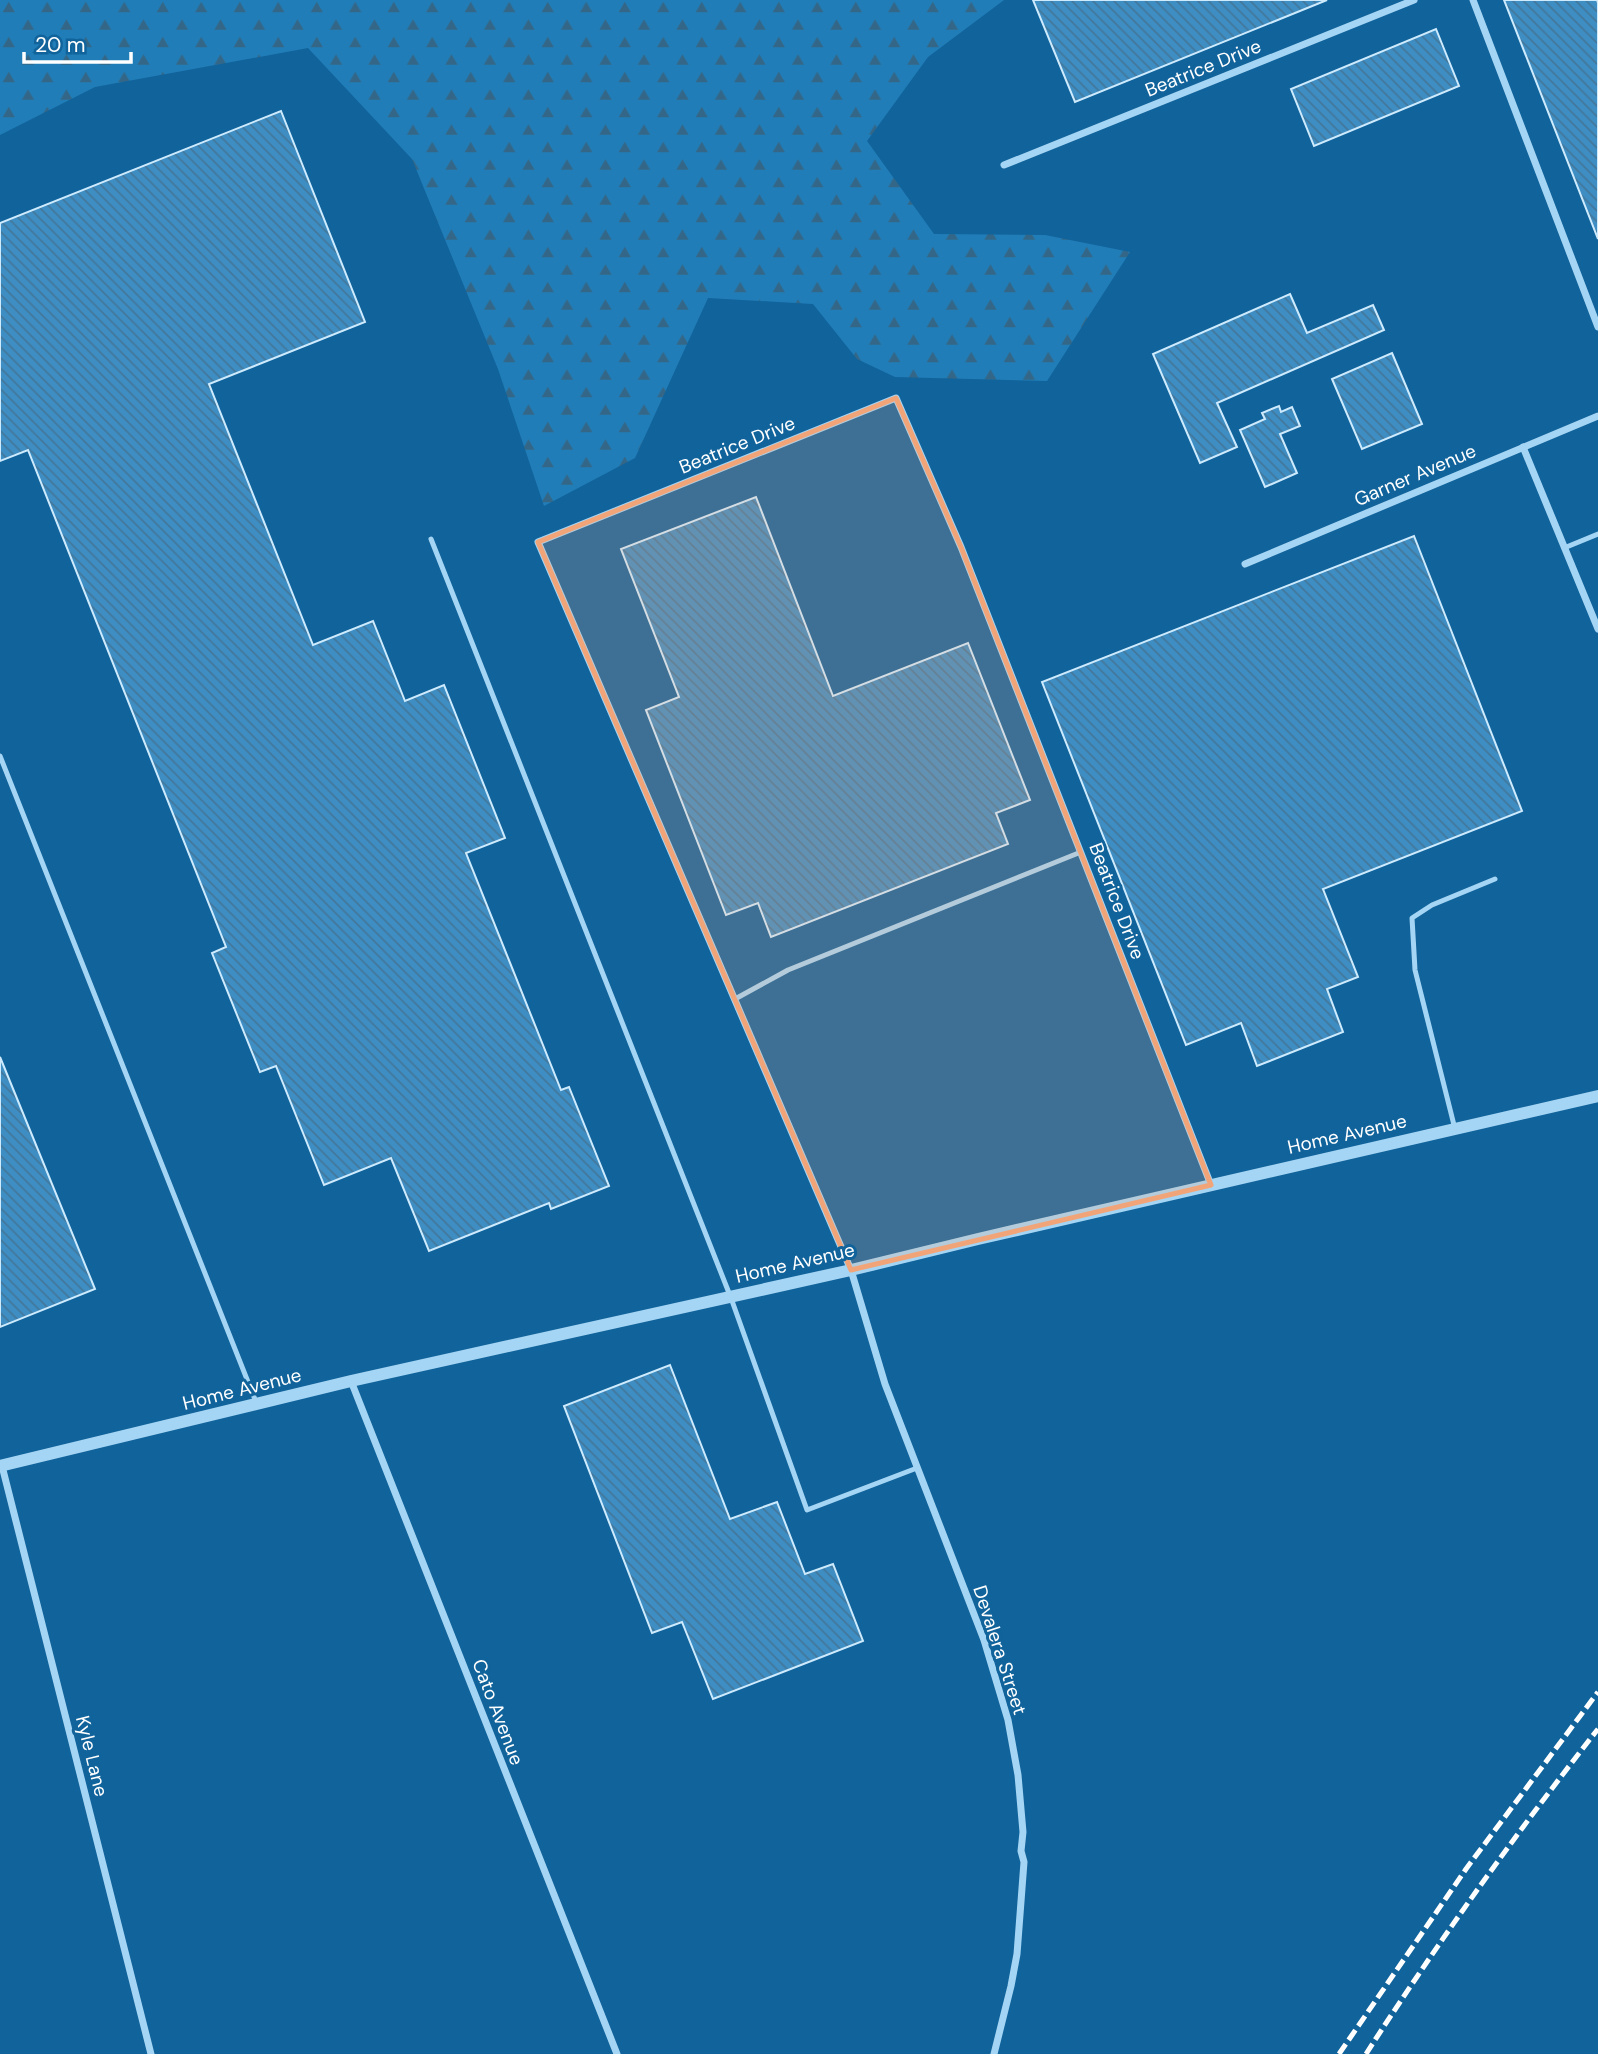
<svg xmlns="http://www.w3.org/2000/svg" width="1598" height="2054" viewBox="0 0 1598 2054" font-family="'DM Sans',sans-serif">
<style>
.forest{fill:url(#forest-firs)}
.building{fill:url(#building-back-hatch);stroke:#ceebfe;stroke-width:2}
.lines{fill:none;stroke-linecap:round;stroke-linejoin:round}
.service{stroke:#a5d5f4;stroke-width:5}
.minor{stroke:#a5d5f4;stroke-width:7}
.tertiary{stroke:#a5d5f4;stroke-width:12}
.rail{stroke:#fff;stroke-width:5;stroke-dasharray:12 5;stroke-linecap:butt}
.marked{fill:#f2a479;fill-opacity:0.2;stroke:#f2a479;stroke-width:5;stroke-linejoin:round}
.labels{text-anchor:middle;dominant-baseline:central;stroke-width:6;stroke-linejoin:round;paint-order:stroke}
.street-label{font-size:19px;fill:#fff;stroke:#11639b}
</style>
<defs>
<pattern id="forest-firs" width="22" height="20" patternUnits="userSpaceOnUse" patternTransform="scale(1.75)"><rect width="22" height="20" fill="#207db8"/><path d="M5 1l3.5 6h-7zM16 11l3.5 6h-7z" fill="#346787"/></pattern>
<pattern id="building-back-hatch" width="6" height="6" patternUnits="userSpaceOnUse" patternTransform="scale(1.75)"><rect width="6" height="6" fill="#3e8ec4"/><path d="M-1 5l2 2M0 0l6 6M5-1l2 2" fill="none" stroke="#43779a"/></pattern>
</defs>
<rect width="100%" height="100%" fill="#11639b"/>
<path class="forest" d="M0,0h1004l-76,57 -61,84 67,93 111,1 85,17 -83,129 -152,-4 -38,-18 -44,-55 -105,-6 -73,160 -91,48 -46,-137 -86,-210 -104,-111 -213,39 -95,48z"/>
<g class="building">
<path d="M1033,0h294l-252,102z"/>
<path d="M1504,0h93l1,3v236z"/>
<path d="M1436,29l23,57 -145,60 -23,-57z"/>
<path d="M281,111l84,211 -156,62 104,261 60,-24 32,80 39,-16 61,153 -39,15 95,237 8,-3 40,99 -58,23 -2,-6 -120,48 -38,-93 -67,27 -48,-119 -16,6 -48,-119 14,-6 -198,-497 -28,11v-238z"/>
<path d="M1290,294l17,39 66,-28 11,25 -167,73 20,44 -37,16 -47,-109z"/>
<path d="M1392,353l30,71 -60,25 -30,-70z"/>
<path d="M1279,406l2,6 11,-5 8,19 -20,8 17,39 -32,14 -25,-57 25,-11 -3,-6z"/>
<path d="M756,497l77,199 135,-53 62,157 -34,13 12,31 -237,93 -13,-34 -32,12 -80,-205 33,-13 -58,-148z"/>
<path d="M1414,536l108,275 -199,78 35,88 -31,12 16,43 -86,34 -16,-43 -55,22 -144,-363z"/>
<path d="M0,1057l95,232 -95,38z"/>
<path d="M670,1365l60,154 47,-17 28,72 28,-10 30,77 -150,58 -31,-77 -30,11 -88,-227z"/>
</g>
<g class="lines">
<g class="service">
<path d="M431,539l300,759 76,212 110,-42"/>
<path d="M1564,548l34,-14"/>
<path d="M0,756l256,646"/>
<path d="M735,999l53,-29 293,-118"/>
<path d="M1455,1129l-40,-159 -3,-52 20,-13 63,-26"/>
</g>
<g class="minor">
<path d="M1473,0l125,327"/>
<path d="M1004,165l410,-165"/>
<path d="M1523,447l75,182"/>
<path d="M1245,564l353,-148"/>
<path d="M351,1381l266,673"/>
<path d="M2,1466l149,588"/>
<path d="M994,2054l17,-68 6,-32 7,-92 -3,-11 2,-19 -5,-57 -10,-55 -24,-80 -99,-256 -34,-114 -313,-728 358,-144 65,149 250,638"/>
</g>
<path class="tertiary" d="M0,1466l351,-85 500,-111 127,-31 620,-143"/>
<g class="rail">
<path d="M1339,2054l127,-185 132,-177"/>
<path d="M1366,2054c72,-112 150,-221 232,-325"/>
</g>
</g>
<path class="marked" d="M896,398l65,149 250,638 -360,85 -313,-728z"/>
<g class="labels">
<g class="street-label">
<text transform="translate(1203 68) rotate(-22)">Beatrice Drive</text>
<text transform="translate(737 445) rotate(-22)">Beatrice Drive</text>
<text transform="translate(1415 475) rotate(-23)">Garner Avenue</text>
<text transform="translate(1117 901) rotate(69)">Beatrice Drive</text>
<text transform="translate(1347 1134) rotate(-13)">Home Avenue</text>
<text transform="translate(795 1263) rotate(-13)">Home Avenue</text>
<text transform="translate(242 1389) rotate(-14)">Home Avenue</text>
<text transform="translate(1000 1650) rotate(72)">Devalera Street</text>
<text transform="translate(498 1712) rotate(69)">Cato Avenue</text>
<text transform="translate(92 1756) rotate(76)">Kyle Lane</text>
</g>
</g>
<path d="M24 52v10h107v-10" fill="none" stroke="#ffffff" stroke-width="3.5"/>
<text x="35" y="52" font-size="21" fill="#ffffff" stroke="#11639b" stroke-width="5" paint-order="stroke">20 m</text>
</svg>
